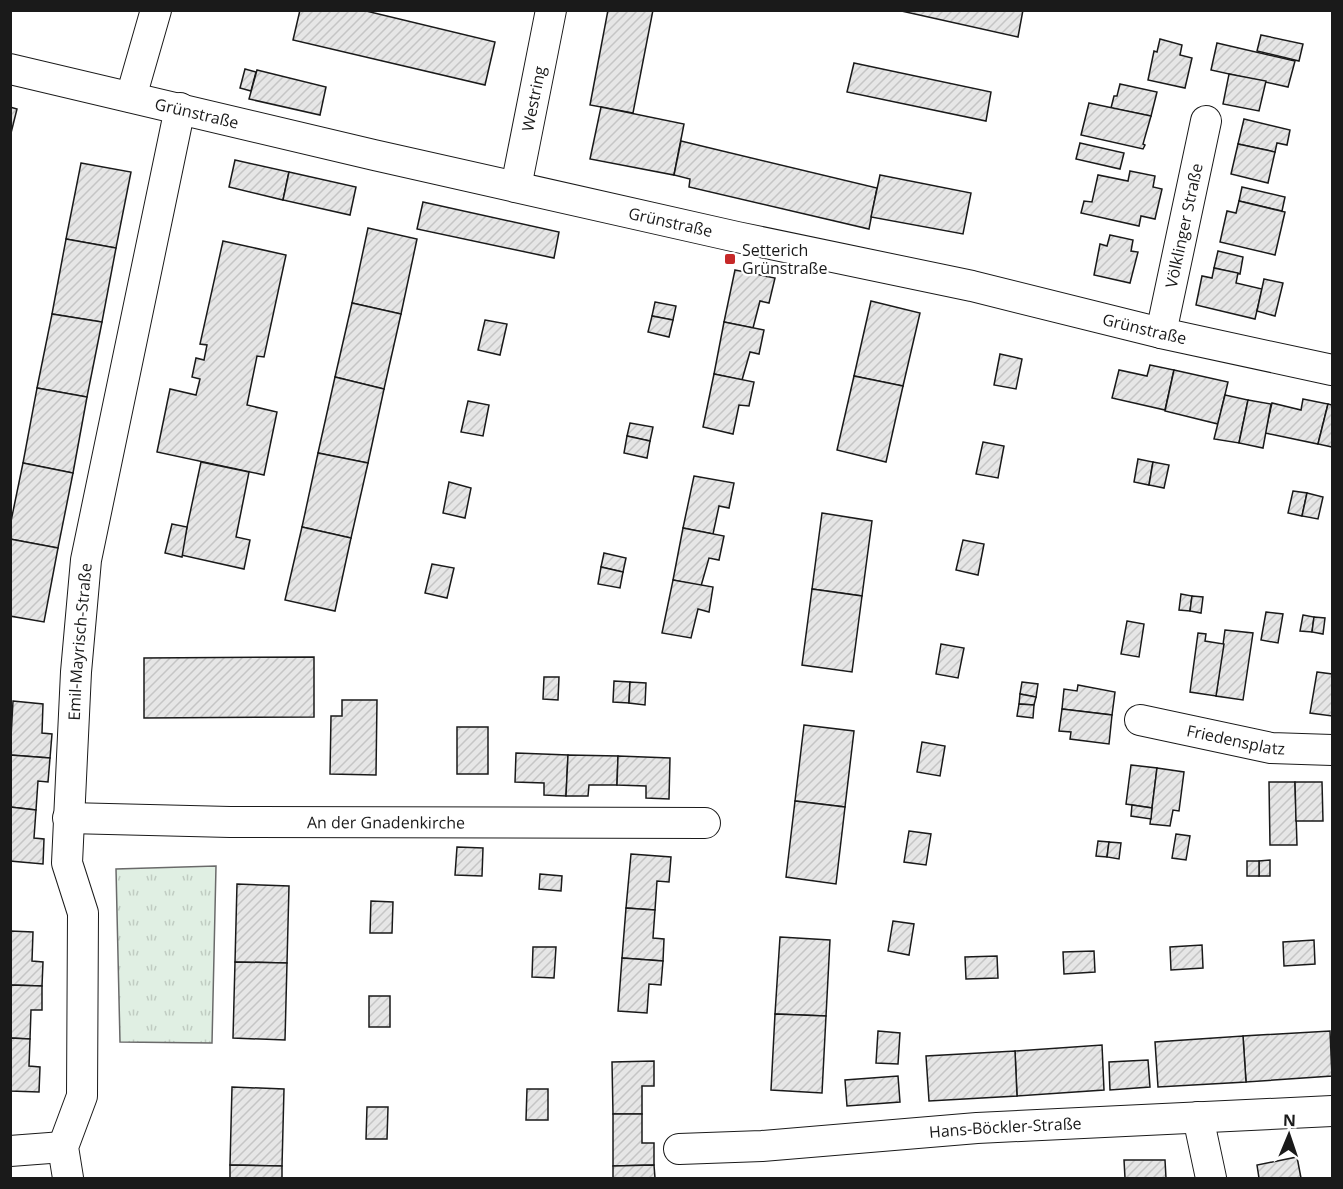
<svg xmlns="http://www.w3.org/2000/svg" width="1343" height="1189" viewBox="0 0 1343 1189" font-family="'Open Sans',sans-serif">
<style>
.park{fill:url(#park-tufts);stroke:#6a6a6a;stroke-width:1.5}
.building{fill:url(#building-hatch);stroke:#1a1a1a;stroke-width:1.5}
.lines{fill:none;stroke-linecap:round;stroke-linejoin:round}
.minor-casing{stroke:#1a1a1a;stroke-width:32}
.minor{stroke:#fff;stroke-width:30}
.poi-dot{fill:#c62828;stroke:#fff;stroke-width:2}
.labels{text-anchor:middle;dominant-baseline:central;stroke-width:4.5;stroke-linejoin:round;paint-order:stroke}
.street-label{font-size:16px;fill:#1a1a1a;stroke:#fff}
.poi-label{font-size:16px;fill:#1a1a1a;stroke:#fff;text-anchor:start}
</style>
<defs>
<pattern id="park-tufts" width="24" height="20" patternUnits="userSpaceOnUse" patternTransform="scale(1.5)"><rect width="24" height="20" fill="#e0efe3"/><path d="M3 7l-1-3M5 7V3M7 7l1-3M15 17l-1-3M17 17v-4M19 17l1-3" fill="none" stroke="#c0ccc2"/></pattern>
<pattern id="building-hatch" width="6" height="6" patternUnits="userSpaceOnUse" patternTransform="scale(1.5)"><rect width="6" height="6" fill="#e6e6e6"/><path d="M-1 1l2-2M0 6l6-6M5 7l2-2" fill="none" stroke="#c5c5c5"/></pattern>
</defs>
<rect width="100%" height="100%" fill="#fff"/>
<path class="park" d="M216,866l-4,177 -92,-1 -4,-173z"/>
<g class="building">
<path d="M300,10h62l133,32 -10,43 -192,-45z"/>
<path d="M608,10h45l-20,103 -43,-8z"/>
<path d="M897,10h126l-5,27z"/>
<path d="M1261,35l42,9 -4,17 -42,-10z"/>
<path d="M1160,39l22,6 -2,10 12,3 -7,30 -37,-8 6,-29 3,1z"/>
<path d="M1217,43l78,18 -7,26 -77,-17z"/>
<path d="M854,63l137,29 -5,29 -139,-29z"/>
<path d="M245,69l11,3 -5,19 -11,-3z"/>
<path d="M257,70l69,17 -6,28 -71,-16z"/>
<path d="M1229,74l37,7 -7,30 -36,-7z"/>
<path d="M1120,84l37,8 -6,24 -40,-8 3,-12h3z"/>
<path d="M1089,103l62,13 -8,28 2,1 -2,4 -62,-14z"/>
<path d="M10,107l7,2 -7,28z"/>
<path d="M601,107l83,17 -10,51 -84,-16z"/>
<path d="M1244,119l46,11 -3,15 -10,-2 -2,9 -37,-8z"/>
<path d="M681,141l196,47 -8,41 -180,-42 1,-8 -16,-4z"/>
<path d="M1080,143l44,10 -4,16 -44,-10z"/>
<path d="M1238,144l37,8 -7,31 -37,-9z"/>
<path d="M235,160l54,12 -6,28 -54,-13z"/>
<path d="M81,163l50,9 -15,76 -50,-9z"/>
<path d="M1130,171l25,5 -2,11 9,2 -7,30 -14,-3 -2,10 -58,-13 3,-12 8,1 6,-27 30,6z"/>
<path d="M289,172l67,15 -6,28 -67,-15z"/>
<path d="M880,175l91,18 -8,41 -92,-17z"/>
<path d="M1242,187l43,10 -3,14 -43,-10z"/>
<path d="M1239,201l46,11 -10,43 -55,-13 7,-31 9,2z"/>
<path d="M423,202l136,30 -5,26 -137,-29z"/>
<path d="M368,228l49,11 -16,75 -49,-11z"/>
<path d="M1110,235l23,5 -2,11 7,1 -8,31 -36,-8 6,-31 7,2z"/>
<path d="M66,239l50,9 -14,74 -50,-8z"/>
<path d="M223,241l63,14 -22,102 -7,-1 -10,49 30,7 -13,63 -107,-23 13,-63 26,6 4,-16 -8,-2 4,-19 8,2 3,-15 -7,-1z"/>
<path d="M1218,251l25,6 -3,17 -26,-6z"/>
<path d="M1214,268l24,5 -2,10 26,6 -7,30 -59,-14 6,-29 10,2z"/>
<path d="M735,270l40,8 -6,25 -9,-2 -7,27 -29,-6z"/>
<path d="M1264,279l19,4 -8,33 -18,-5z"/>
<path d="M871,301l49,12 -17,73 -49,-10z"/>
<path d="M655,302l21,4 -3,14 -21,-4z"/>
<path d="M352,303l49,11 -17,75 -49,-12z"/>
<path d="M52,314l50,8 -15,75 -50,-9z"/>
<path d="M652,316l21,4 -4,17 -21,-5z"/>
<path d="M485,320l22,4 -7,31 -22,-5z"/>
<path d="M724,322l40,8 -5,24 -9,-2 -8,28 -28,-6z"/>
<path d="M1000,354l22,5 -6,30 -22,-4z"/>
<path d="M1150,365l24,5 -9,40 -53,-12 7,-28 28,6z"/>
<path d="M1174,370l54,12 -10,42 -53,-13z"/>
<path d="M714,374l40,8 -5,24 -10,-1 -6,29 -30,-7z"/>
<path d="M854,376l49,10 -17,76 -49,-12z"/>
<path d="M335,377l49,12 -16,74 -50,-10z"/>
<path d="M37,388l50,9 -14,76 -50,-10z"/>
<path d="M1225,395l23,5 -9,43 -25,-4z"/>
<path d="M1303,399l25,5 -10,40 -53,-11 7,-30 29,7z"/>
<path d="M1248,400l23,4 -8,44 -24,-5z"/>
<path d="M468,401l21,4 -6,31 -22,-4z"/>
<path d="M1328,404l4,1v42l-14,-3z"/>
<path d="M630,423l23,4 -3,14 -23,-5z"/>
<path d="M627,436l23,5 -3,17 -23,-5z"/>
<path d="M983,442l21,4 -6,32 -22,-4z"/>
<path d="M318,453l50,10 -17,75 -49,-11z"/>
<path d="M1138,459l15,3 -4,23 -15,-3z"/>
<path d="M201,462l48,10 -13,65 14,3 -6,29 -63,-14z"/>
<path d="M1153,462l16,3 -5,23 -15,-3z"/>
<path d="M23,463l50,10 -15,75 -48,-9v-13z"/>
<path d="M694,476l40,7 -5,25 -10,-2 -6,28 -30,-6z"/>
<path d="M449,482l22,6 -6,30 -22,-5z"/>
<path d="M1293,491l14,2 -5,23 -14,-3z"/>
<path d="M1307,493l16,4 -5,22 -16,-3z"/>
<path d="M822,513l50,8 -10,75 -50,-7z"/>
<path d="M172,524l15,3 -5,30 -17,-4z"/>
<path d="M302,527l49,11 -16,73 -50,-11z"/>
<path d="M683,528l41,8 -5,24 -10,-2 -8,28 -28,-6z"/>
<path d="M10,539l48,9 -14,74 -34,-6z"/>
<path d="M963,540l21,4 -6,31 -22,-5z"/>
<path d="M604,553l22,5 -3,14 -22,-5z"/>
<path d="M432,564l22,4 -7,30 -22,-5z"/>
<path d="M601,567l22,5 -3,16 -22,-4z"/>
<path d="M673,580l40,7 -4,25 -11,-3 -7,29 -29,-5z"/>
<path d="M812,589l50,7 -10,76 -50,-7z"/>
<path d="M1181,594l11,2 -2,15 -11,-1z"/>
<path d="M1192,596l11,1 -2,16 -11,-2z"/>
<path d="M1266,612l17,2 -5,29 -17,-3z"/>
<path d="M1303,615l11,2 -2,15 -12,-1z"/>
<path d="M1314,617l11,1 -2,16 -11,-2z"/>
<path d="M1127,621l17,3 -5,33 -18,-3z"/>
<path d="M1225,630l28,3 -10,67 -27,-4z"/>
<path d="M1198,633l8,1 -1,7 19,3 -8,52 -26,-4z"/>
<path d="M941,644l23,4 -6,30 -22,-4z"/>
<path d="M314,657v60l-170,1v-60z"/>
<path d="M1317,672l15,2v42l-22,-3z"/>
<path d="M544,677h15l-1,23 -15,-1z"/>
<path d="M614,681l16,1 -1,21 -16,-1z"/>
<path d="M630,682l16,1 -1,22 -16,-2z"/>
<path d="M1022,682l16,2 -2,13 -16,-3z"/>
<path d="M1078,685l37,7 -3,23 -50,-6 2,-20 13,2z"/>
<path d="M1020,694l16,3 -2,8 -15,-1z"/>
<path d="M342,700h35l-1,75 -46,-1 1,-58h11z"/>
<path d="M13,701l30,3 -1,29 10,1 -2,24 -40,-3z"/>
<path d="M1019,704l15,1 -1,13 -16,-2z"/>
<path d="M1062,709l50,6 -3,29 -39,-5 1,-7 -12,-1z"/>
<path d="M804,725l50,6 -9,76 -50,-6z"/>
<rect x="457" y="727" width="31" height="47"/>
<path d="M922,742l23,4 -5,30 -23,-4z"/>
<path d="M516,753l52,2 -2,41 -22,-1v-12l-29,-1z"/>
<path d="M10,755l40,3 -2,24 -10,-1 -2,29 -26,-3z"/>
<path d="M568,755l50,1 -1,29h-28l-1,11h-22z"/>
<path d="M618,756l52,2 -1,41 -23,-1v-12l-29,-1z"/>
<path d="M1131,765l26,3 -5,40 -26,-4z"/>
<path d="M1157,768l27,4 -5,39 -6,-1 -3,16 -20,-2z"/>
<path d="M1269,782h26l2,63h-27z"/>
<path d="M1295,782h27l1,39h-27z"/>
<path d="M795,801l50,6 -9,77 -50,-7z"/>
<path d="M1132,805l20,3 -1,11 -20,-3z"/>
<path d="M10,807l26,3 -2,28 10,1 -1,25 -33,-3z"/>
<path d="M909,831l22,3 -5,31 -22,-3z"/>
<path d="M1176,834l14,2 -4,24 -14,-2z"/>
<path d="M1098,841l11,1 -2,15 -11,-1z"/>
<path d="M1109,842l12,1 -2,16 -12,-2z"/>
<path d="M457,847l26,1 -1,28 -27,-1z"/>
<path d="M631,854l40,3 -2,25 -12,-1 -2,29 -29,-2z"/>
<path d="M1270,860v16h-11v-15z"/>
<rect x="1247" y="861" width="12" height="15"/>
<path d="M540,874l22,2 -1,15 -22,-2z"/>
<path d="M237,884l52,2 -2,77 -52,-1z"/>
<path d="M371,901l22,1 -1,31h-22z"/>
<path d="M626,908l29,2 -2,28 11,1 -1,22 -41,-3z"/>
<path d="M893,921l21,3 -5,31 -21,-4z"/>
<path d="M10,931l23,1 -1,29 11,1 -1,24 -32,-1z"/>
<path d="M780,937l50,3 -4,76 -51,-2z"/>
<path d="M1314,940l1,24 -31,2 -1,-24z"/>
<path d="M1202,945l1,23 -32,2 -1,-23z"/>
<path d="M533,947h23l-2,31 -22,-1z"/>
<path d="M1094,951l1,21 -31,2 -1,-22z"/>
<path d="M997,956l1,22 -32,1 -1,-22z"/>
<path d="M622,958l41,3 -2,24 -12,-1 -2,29 -29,-2z"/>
<path d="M235,962l52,1 -2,77 -52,-2z"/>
<path d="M10,985l32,1v24h-11l-1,29 -20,-1z"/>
<rect x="369" y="996" width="21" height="31"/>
<path d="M775,1014l51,2 -4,77 -51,-3z"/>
<path d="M878,1031l22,2 -2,31 -22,-1z"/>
<path d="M1330,1031l2,45 -86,6 -3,-46z"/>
<path d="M1243,1036l3,46 -88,5 -3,-45z"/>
<path d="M10,1038l20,1 -1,27 11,1 -1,25 -29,-1z"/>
<path d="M1102,1045l2,45 -87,6 -2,-45z"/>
<path d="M1015,1051l2,45 -88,5 -3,-45z"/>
<path d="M1148,1060l2,27 -40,3 -1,-28z"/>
<path d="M654,1061v25h-12v28h-29l-1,-52z"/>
<path d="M898,1076l2,26 -53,4 -2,-26z"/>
<path d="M232,1087l52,2 -2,77 -52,-1z"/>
<path d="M527,1089h21v31h-22z"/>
<path d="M367,1107h21l-1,32h-21z"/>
<path d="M613,1114h29v29h12v22l-41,1z"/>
<path d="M1297,1157l4,21h-42l-2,-13z"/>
<path d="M1124,1160h41l1,18h-41z"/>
<path d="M230,1165l52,1v12h-52z"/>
<path d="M654,1165l1,13h-42v-12z"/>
</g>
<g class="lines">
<g class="minor-casing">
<g id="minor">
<path id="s1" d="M10,69l364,86 363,82 235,49 189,47 171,37"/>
<path d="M131,97l25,-87"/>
<path id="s2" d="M516,187l35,-177"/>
<path id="s3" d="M1161,333l45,-212"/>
<path id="s4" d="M1140,720l131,28 61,2"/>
<path id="s5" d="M68,818l162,4 475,1"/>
<path d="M1198,1117l13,61"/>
<path id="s6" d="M679,1149l83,-3 215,-18 355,-17"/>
<path d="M10,1151l53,-4"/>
<path id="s7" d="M68,1178l-5,-31 19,-51 1,-183 -16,-50 9,-191 10,-112 94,-452"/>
</g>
</g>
<use href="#minor" class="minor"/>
</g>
<rect class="poi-dot" x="724" y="253" width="12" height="12" rx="3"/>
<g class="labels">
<g class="street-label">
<text stroke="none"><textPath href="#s2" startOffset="90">Westring</textPath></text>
<text stroke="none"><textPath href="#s1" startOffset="192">Grünstraße</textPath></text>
<text stroke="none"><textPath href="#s1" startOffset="678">Grünstraße</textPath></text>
<text stroke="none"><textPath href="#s3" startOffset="110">Völklinger Straße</textPath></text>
<text stroke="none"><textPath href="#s1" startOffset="1164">Grünstraße</textPath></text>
<text stroke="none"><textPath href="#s7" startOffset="543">Emil-Mayrisch-Straße</textPath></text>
<text stroke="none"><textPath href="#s4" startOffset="98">Friedensplatz</textPath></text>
<text stroke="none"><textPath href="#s5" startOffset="318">An der Gnadenkirche</textPath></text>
<text stroke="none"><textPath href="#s6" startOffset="327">Hans-Böckler-Straße</textPath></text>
</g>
<g class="poi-label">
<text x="742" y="250">Setterich<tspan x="742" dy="18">Grünstraße</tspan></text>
</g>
</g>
<rect width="1343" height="1189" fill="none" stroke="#1a1a1a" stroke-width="24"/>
<g transform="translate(1289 1135) rotate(2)" stroke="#ffffff" stroke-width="4.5" paint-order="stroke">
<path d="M0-4.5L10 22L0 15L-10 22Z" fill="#1a1a1a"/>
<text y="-9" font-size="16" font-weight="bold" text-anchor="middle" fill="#1a1a1a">N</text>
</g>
</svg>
